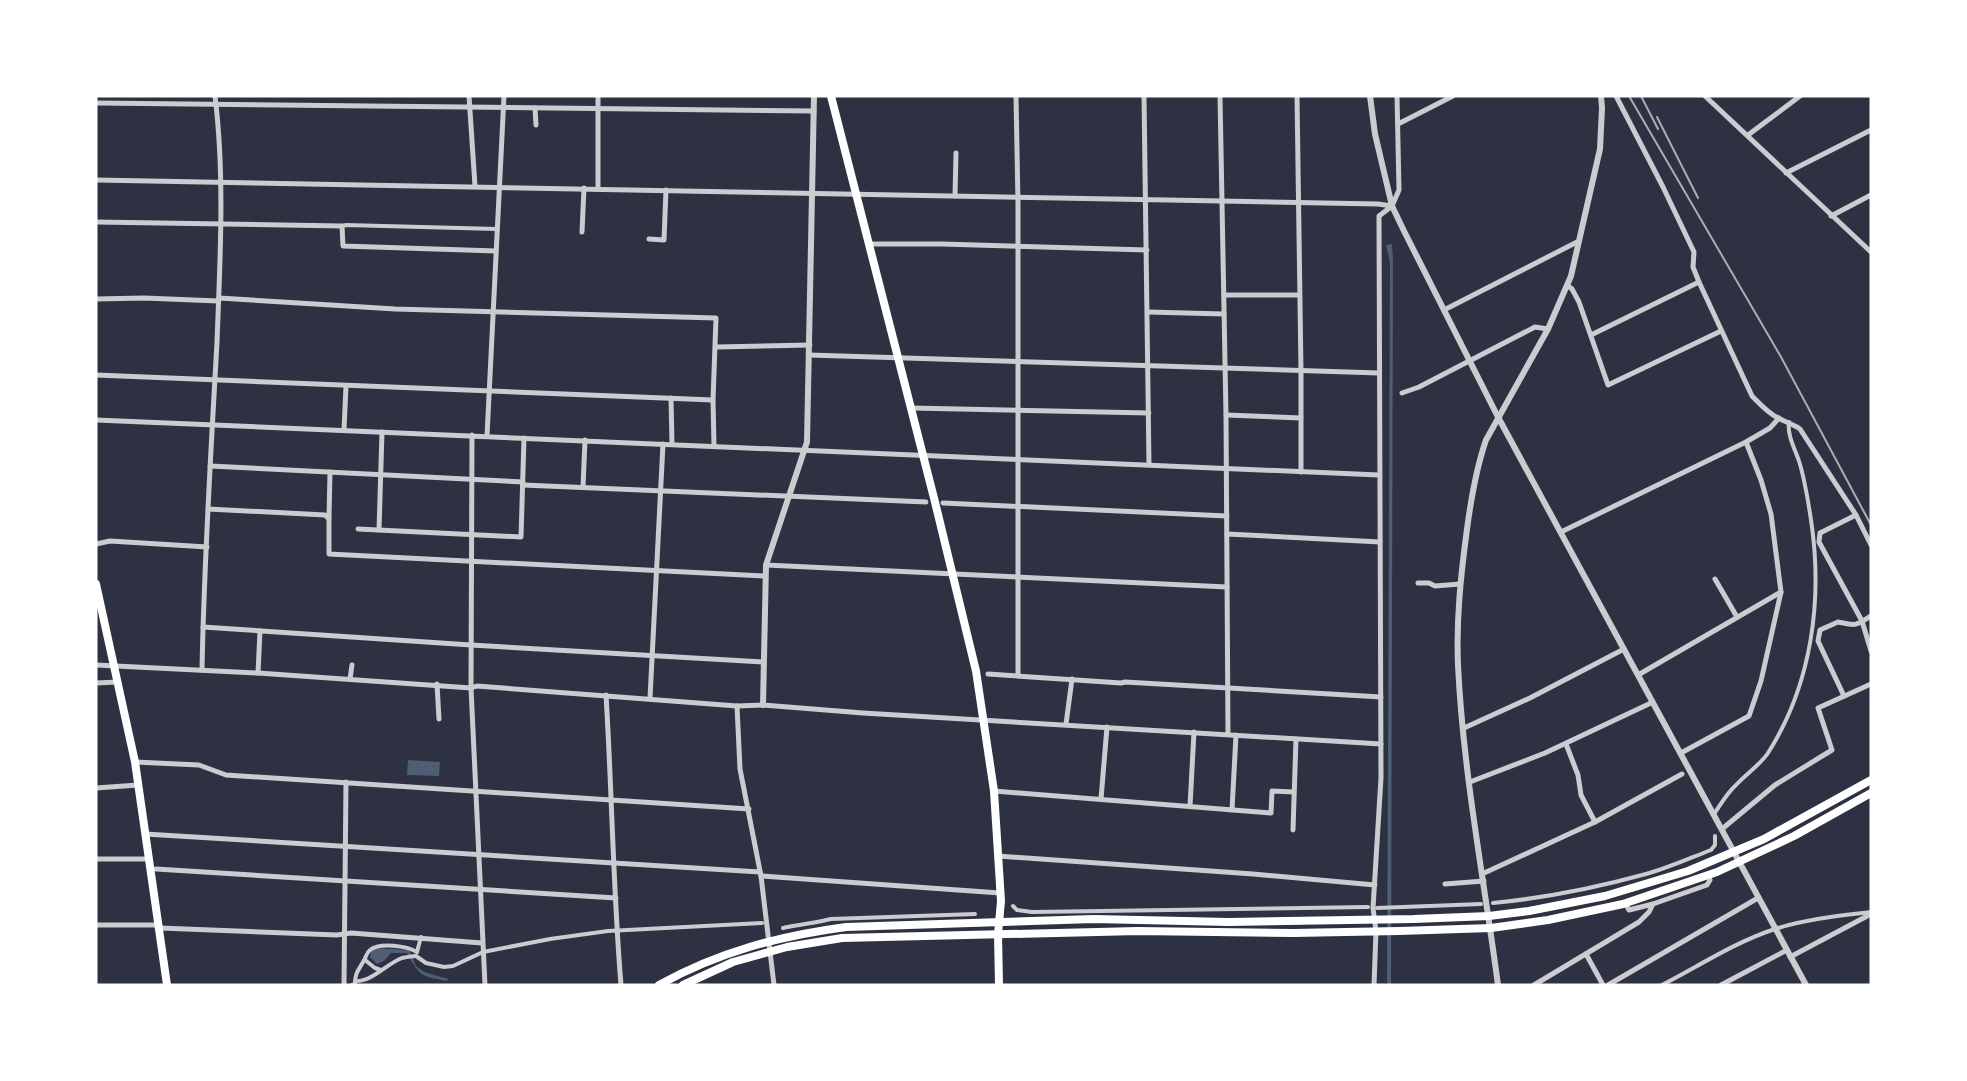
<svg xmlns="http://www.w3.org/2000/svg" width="1967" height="1081" viewBox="0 0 1967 1081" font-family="Signika,sans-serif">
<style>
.water{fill:#4f5d75}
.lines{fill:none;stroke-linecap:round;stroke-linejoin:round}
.pedestrian{stroke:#caccd0;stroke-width:4}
.minor{stroke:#caccd0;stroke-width:5}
.tertiary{stroke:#caccd0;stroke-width:6}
.primary{stroke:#fff;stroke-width:8}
.rail{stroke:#abadb3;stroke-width:2}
</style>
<rect width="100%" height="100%" fill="#2d3142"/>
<g class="water">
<path d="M1392,244l1,15 -2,726h-4l3,-723 -4,-17z"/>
<path d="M408,760l32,2 -1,14 -32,-1z"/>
<path d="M374,948l35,2 7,16 8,6 24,7 -1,2c-26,-5 -27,-4 -40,-28h-16l-7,8 -7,3 -7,-7 1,-6z"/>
</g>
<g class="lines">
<g class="pedestrian">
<path d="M342,226l4,-1 151,4"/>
<path d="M1714,814c7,-10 13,-21 22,-29 10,-11 24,-20 32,-32 44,-69 55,-154 43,-233 -3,-20 -6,-40 -12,-59 -4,-12 -12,-26 -10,-39"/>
<path d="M1493,903c52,-5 102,-15 153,-29 22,-6 44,-16 65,-24l4,-5v-9"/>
<path d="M1013,906l4,4 15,2 336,-5"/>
<path d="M1377,908l104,-4"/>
<path d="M783,928c17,-4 33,-5 48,-9l144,-5"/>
<path d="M417,952l4,-15"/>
<path d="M416,956l10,7 18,4 9,-1 30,-14 67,-13 58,-8 154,-8"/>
<path d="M365,960l10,8 6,2"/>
<path d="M355,981c17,1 31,-17 47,-23 5,-1 10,-2 14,-2"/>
<path d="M352,985l3,-1c0,-11 3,-13 8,-22 3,-4 3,-9 7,-12 10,-8 37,-4 47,2"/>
<path d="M1662,985c37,-19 73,-43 113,-56 31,-10 64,-13 96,-17"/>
</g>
<g class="minor">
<path d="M469,96l6,90"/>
<path d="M598,96v93"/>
<path d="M1016,96l2,108v471"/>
<path d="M1144,96l5,369"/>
<path d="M1220,96l6,319 2,319"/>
<path d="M1297,96l4,275v101"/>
<path d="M1616,96l47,91 31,65 -1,15 6,15 53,114c8,8 16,17 26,22 7,4 15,6 22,11l56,86 15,30"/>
<path d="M1705,96l166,156"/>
<path d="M96,103l718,8"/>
<path d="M535,108l1,17"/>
<path d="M1398,124l55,-28"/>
<path d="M1748,135l52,-39"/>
<path d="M1786,173l85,-43"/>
<path d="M96,180l1125,21 157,3 14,2"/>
<path d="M955,196l1,-43"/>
<path d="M1831,216l40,-21"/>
<path d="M96,222l246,4 1,20 153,5"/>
<path d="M582,232l2,-44"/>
<path d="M649,239l15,1 2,-50"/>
<path d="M869,244h73l205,6"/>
<path d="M1567,285l5,4 7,13 29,83 113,-54"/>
<path d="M1224,295h75"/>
<path d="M219,298l176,11 321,9 -3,82 1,46"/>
<path d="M96,299l48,-1 74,3"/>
<path d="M1444,310l135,-69"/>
<path d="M1148,312l76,2"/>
<path d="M1591,335l108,-53"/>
<path d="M716,347l94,-2"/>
<path d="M809,355l570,18"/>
<path d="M96,375l617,25"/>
<path d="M1402,393l17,-6 116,-60 13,2"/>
<path d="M671,398l1,46"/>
<path d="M911,408l238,5"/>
<path d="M1226,415l75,3"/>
<path d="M96,420l1283,55"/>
<path d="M344,430l2,-44"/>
<path d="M472,435l-1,253 14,297"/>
<path d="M487,436l17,-340"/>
<path d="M210,466l313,16"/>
<path d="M523,485l403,17"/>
<path d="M583,487l2,-47"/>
<path d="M943,503l284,13"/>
<path d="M208,509l117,6 4,4v35l436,22"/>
<path d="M1856,515l-36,18 -1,9 43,79 9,30"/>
<path d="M329,518l1,-46"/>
<path d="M358,529l163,8 3,-99"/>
<path d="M379,530l3,-98"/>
<path d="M1561,532l185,-90 24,-14 9,-10"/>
<path d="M1227,534l153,8"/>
<path d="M96,544l14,-3 97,6"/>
<path d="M766,565l461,22"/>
<path d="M1715,579l22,38"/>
<path d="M1418,583h11l6,3 25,-2"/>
<path d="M203,627l268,18 292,17"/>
<path d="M96,665l162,8 213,15 6,-2 260,20 26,-1 100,8 518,31"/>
<path d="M202,670c2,-110 9,-219 15,-328 3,-81 8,-165 -2,-246"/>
<path d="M258,673l2,-42"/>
<path d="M988,674l133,9 4,-1 256,15"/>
<path d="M1638,675l143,-83"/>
<path d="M350,679l2,-14"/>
<path d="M96,683l22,-1"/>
<path d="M437,684l2,35"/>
<path d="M606,695c6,97 7,194 15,290"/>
<path d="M1844,696l-26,-55 2,-11 18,-8c19,4 16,4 33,-6"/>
<path d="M650,698l13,-254"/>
<path d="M737,706l3,63 21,107 13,109"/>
<path d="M1066,724l6,-45"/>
<path d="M1464,728l66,-30 94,-49"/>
<path d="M1566,744l12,31 3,20 14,27"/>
<path d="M1681,753l68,-37 12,-35 20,-89 -10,-78 -10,-34 -15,-38"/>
<path d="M135,762l64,3 27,10 523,34"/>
<path d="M1470,782l75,-29 108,-51"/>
<path d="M96,788l42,-3"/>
<path d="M994,791l277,22 1,-22 22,1"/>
<path d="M1101,799l6,-72"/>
<path d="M1190,806l4,-74"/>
<path d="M1232,810l4,-75"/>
<path d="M1722,829l53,-44 57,-35 -14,-42 53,-24"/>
<path d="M1293,830l3,-91"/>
<path d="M145,834l615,38"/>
<path d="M998,856l255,18 122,11"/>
<path d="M96,859h53"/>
<path d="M156,869l460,29"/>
<path d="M1482,874l113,-52 87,-48"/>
<path d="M761,876l239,17"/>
<path d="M1445,884l39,-3"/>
<path d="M1625,903l4,7 24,-6 54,-19 3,-5 -1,-5"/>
<path d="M96,925h63"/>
<path d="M160,928l177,7 14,-2 131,10"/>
<path d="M1586,954l17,31"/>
<path d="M1790,957l81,-43"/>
<path d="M344,985l2,-203"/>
<path d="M1374,985l2,-54 -3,-23 8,-130 -2,-562 13,-10 7,-16 -2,-94"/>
<path d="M1534,985l105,-63 10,-10 4,-8"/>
<path d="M1608,985l150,-87"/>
<path d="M1721,985l66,-35"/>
</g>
<g class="tertiary">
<path d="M1370,96l5,38 17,72 12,25 94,186 308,568"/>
<path d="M763,705l3,-140 41,-123 7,-346"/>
<path d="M1498,985c-14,-106 -35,-214 -40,-320 -2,-46 3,-91 9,-136 4,-30 9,-60 19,-89l62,-111 23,-53 29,-127 2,-41 -1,-12"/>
</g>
<g class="primary">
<path d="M831,96l104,406 41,169 18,120 7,110 -3,33 1,51"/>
<path d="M96,584l39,178 32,223"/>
<path d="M659,985c59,-33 120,-49 187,-58l248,-8 135,3 185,-3 75,-3 40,-5 76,-15 83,-25 76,-32 107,-59"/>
<path d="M683,985l50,-23 54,-15 55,-9 296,-7 155,2 106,-2 92,-3 57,-8 75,-16 94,-32 77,-36 77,-43"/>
</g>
<g class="rail">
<path d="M1629,96l152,261 90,168"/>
<path d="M1641,96l17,33"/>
<path d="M1657,117l41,81"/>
</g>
</g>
<rect width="1967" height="1081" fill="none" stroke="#ffffff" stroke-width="195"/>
</svg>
